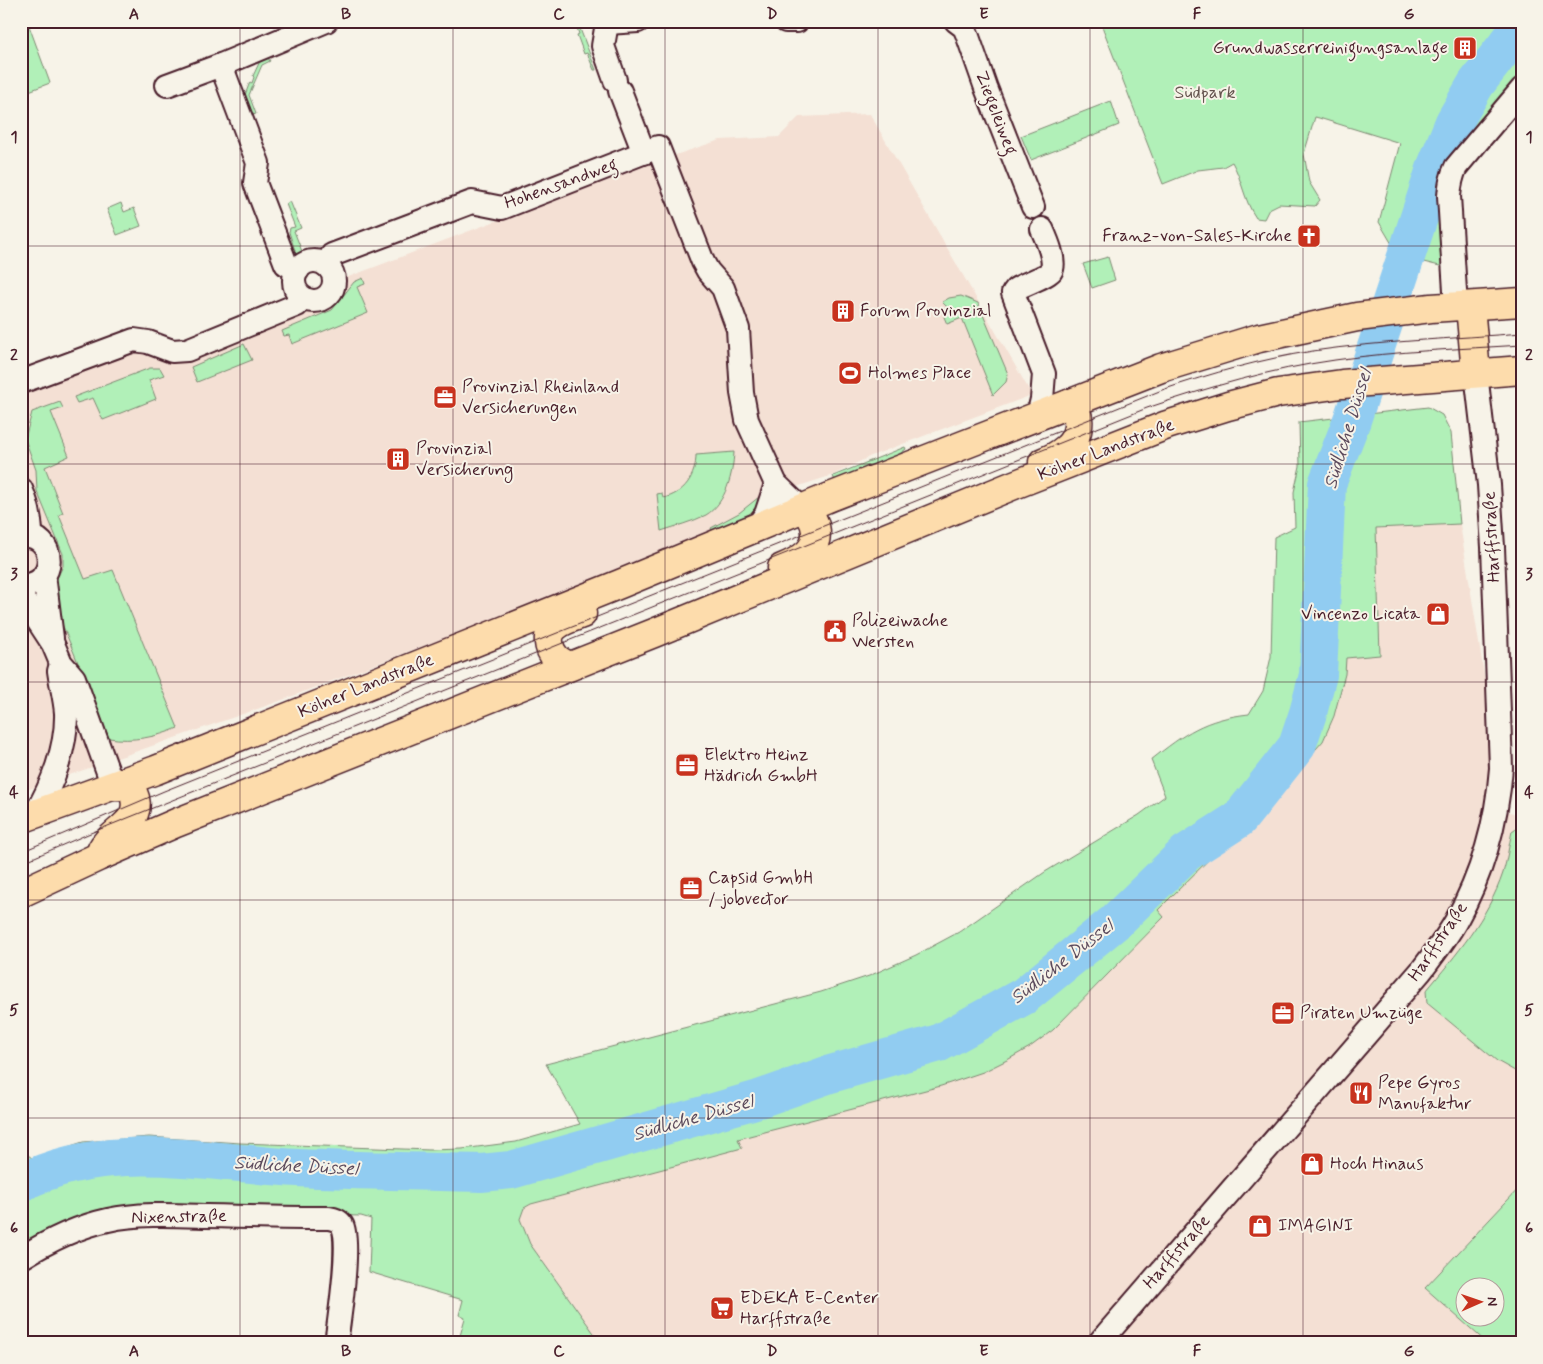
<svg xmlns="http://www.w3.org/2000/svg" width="1543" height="1364" viewBox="0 0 1543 1364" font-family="Mynerve,sans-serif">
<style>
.built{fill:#f4e0d4}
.green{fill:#b1f0b8;stroke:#7e8872;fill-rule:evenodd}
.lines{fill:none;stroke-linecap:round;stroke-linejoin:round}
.river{stroke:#91ccf1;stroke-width:38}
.minor-casing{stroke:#4a1f2b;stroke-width:26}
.major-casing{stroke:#4a1f2b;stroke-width:31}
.minor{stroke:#f7f3e8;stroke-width:22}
.major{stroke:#fddcac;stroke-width:28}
.tram{stroke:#4a1f2b;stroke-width:1}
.grid{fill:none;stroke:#4a1f2b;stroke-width:1;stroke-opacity:0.55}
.labels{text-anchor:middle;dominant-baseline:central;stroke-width:4;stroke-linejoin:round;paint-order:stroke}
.poi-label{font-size:18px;fill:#4a1f2b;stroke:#f7f3e8;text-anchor:start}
.park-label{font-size:18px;fill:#64534e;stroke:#f7f3e8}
.street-label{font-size:18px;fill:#4a1f2b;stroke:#f7f3e8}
.water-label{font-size:19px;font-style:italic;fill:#5c4a5c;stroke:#f7f3e8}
.neatline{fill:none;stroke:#4a1f2b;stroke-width:2}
.grid-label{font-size:16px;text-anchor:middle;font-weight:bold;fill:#4a1f2b}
</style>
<rect width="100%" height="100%" fill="#f7f3e8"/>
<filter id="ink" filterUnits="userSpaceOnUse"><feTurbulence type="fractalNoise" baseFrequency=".02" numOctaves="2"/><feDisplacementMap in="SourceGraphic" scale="10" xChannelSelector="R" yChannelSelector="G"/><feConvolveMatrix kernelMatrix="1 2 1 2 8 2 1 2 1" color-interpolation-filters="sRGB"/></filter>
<g filter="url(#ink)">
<g class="built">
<path d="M870,114l162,281 -161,61 -38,19 -40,13 -50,36 -466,178 -256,90v-409l112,-44 23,11 469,-178 95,-32 59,-3 20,-20z"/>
<path d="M1460,524l30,188 3,59 -25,146 22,-42 17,-64 15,5v369l-97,103 62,55h-886l-71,-99 -10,-25 4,-11 7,-4 211,-57 -5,-8 246,-67 47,-25 23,-17 16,-16 95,-97 -7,-7 132,-130 34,-39 11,-25 11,-42v-16l35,-3 -4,-127z"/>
</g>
<g class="green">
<path d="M21,21h10l-3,2 22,60 -29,11z"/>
<path d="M577,21l19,49h-2l-7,-17 -3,1 -7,-19 2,-1 -4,-12z"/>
<path d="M1100,21h422v58l-61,82 -9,108 -53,-13 -20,-34 21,-79 -81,-25 -4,-1 -11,37 5,28 11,18 -5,6 -36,-2 -10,5 -5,10 -8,-1c-12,-17 -14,-39 -24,-56l-9,5 -25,3 -35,14z"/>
<path d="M268,58l2,3 -8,4 -13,30 7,19 -3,1 -8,-20 5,-13 2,1 2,-6 -1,-1 7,-15z"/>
<path d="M1111,101l8,24 -88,35 -10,-24z"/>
<path d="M290,201l11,27 -7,3 9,23h-7l-7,-22 1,-4 5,-1 -9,-23z"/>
<path d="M121,203l3,9 10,-4 7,18 -24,9 -10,-26z"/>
<path d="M1108,257l7,23 -23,8 -9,-24z"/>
<path d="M363,278l2,6 -8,3 11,26 -76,31 -3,-9 -5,1 -2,-5 50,-21 22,-28z"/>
<path d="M961,296l17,7 30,71 -2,8 -13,13 -31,-77 -15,6 -3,-7 3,-10 -5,-5 7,-4z"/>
<path d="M244,344l8,16 -55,22 -6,-15z"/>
<path d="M150,368h10l4,7 -15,5 7,19 -53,21 -10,-22 -16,5 -3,-6z"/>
<path d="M60,402l3,6 -12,4 18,44 -24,11 18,46 -4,2 26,64 28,-9 65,158c-21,9 -46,14 -69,10l-56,-136 1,-18 9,-18v-12l-26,-63 -1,-21 -11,-31 7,-27z"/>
<path d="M1428,407l14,8 9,18 9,91 -84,4 4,127 -34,3 -1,16 -11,42 -11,25 -34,39 -131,130 6,7 -111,113 -23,17 -21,12 -26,13 -42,14 -203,53 4,9 -211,56 -7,4 -4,11 10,25 71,99h-143l7,-25 -6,-3 4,-15 -94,-28 2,-53 -10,-3 -191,-4 -149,43v-105l11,8 51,-16 66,-5 91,6 190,7 32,-1 54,-7 64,-18 -34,-60 275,-72 48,-16 47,-21 43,-23 86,-60 94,-57 26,-19 -14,-36c34,-27 53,-41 98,-46l14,-23 8,-34 3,-120 21,-10 -1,-35 6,-26 -1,-44z"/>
<path d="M905,447l1,2 -21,16 -48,21 -4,-10z"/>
<path d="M734,452c-1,22 -8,51 -28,63 -14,7 -30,11 -45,16l-4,-37 5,-1 1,5c21,-4 33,-22 33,-43z"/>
<path d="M764,493l1,3 -23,27 -29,12 -2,-7 28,-15z"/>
<path d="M1522,824v251l-25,-14 -70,-58 -1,-12c30,-36 62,-73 77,-118 4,-13 6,-28 9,-42z"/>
<path d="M1522,1185v158h-35l-62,-55zM1466,1286h30v30h-30z"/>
</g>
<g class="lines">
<path class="river" d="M21,1183c84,-45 187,-20 277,-15 61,3 122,3 183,5l30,-3 248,-71 68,-24 112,-32 85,-47 91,-74 71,-69 53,-34 58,-73 11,-33 10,-38 9,-191 25,-64 84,-254 18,-44 22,-38 46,-59"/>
<g class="minor-casing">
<g id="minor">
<path d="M606,21l1,2 31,-2"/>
<path d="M786,21h11"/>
<path d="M956,21l8,6 3,7 19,54 47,119"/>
<path d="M607,23l-4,23 12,34"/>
<path d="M167,85l54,-20"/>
<path d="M620,91l24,62"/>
<circle cx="314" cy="281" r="20"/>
<path d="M326,265l6,-10 140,-53 30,6 156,-61 45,115 5,9 15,17 15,41 4,64 5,27 29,64 26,25"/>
<path d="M298,270l-12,-6 -31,-81 3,-20 -37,-98 105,-44"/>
<path d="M1456,307l-7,-111c1,-11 2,-19 7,-29l66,-78"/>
<path d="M21,382l113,-42 14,2 24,9 15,-1 110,-45 6,-7"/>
<path d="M1038,416l4,-17 2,-25 -31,-81 3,-4c8,-5 30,-12 35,-18 6,-9 -5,-33 -9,-42"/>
<path d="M21,489c7,16 10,30 10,47"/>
<path d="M756,528l10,-14 10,-30"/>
<path d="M21,536c37,-4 37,52 0,49"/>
<path d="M44,575l8,63"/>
<path d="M21,595l32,49 8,19 13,15 39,108"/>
<path d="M35,814c17,-28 32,-67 31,-101 -1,-14 -5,-28 -7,-42l2,-7"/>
<path d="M21,1258c27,-17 55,-31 87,-38 32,-7 66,-5 99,-4 40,1 81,2 122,2 5,1 10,2 13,7 9,15 -3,97 -6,118"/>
<path d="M1099,1343l322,-372c12,-16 25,-32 35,-50 26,-46 41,-100 45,-153l-8,-221 -4,-62 -13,-112"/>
</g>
</g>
<g class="major-casing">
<g id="major">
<path d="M1470,306l6,67"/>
<path d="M1043,462c8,-3 17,-8 24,-14 12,-11 17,-34 2,-44"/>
<path d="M782,568c8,-3 18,-8 25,-14 14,-12 11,-37 -5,-45"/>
<path d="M570,666c-5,-2 -10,-4 -14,-8 -8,-9 -11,-24 0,-32 7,-6 18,-9 26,-12"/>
<path d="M21,819l135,-49 464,-186 210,-87 331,-129 98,-30 98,-21 74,-9 91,-6"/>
<path d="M102,849c10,-19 39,-25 33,-51 -3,-12 -12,-12 -22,-12"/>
<path d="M21,893l77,-36 78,-34 478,-190 360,-148 153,-60 61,-19 50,-13 28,-4 36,-5 180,-14"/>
</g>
</g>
<use href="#minor" class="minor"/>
<use href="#major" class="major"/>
<g class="tram">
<path d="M21,852l143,-61 998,-401c50,-17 100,-31 151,-39 69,-10 139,-12 209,-18"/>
<path d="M21,863l67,-29 1059,-426c62,-21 124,-39 188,-48 62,-9 125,-11 187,-15"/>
</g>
</g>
</g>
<path class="grid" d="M240,21v1322M453,21v1322M665,21v1322M878,21v1322M1090,21v1322M1303,21v1322M21,246h1501M21,464h1501M21,682h1501M21,900h1501M21,1118h1501"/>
<defs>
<g id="building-square" transform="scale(1.25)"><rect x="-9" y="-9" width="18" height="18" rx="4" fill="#c8321e" stroke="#f7f3e8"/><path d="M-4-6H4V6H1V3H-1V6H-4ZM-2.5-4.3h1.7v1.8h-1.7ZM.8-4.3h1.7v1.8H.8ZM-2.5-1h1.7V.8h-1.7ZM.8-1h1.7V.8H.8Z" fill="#fff"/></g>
<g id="church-square" transform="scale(1.25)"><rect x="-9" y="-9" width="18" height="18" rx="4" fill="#c8321e" stroke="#f7f3e8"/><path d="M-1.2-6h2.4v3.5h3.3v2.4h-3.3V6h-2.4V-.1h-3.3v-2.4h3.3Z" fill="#fff"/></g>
<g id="stadium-square" transform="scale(1.25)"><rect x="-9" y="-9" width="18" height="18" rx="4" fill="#c8321e" stroke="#f7f3e8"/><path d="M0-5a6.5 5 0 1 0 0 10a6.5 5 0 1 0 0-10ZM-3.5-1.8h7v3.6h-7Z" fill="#fff"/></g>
<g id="office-square" transform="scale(1.25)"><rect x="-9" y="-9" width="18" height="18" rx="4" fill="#c8321e" stroke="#f7f3e8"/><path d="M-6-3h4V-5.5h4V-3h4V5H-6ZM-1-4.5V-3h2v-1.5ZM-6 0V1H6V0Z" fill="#fff"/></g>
<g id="shop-square" transform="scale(1.25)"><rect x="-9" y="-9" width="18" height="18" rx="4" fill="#c8321e" stroke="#f7f3e8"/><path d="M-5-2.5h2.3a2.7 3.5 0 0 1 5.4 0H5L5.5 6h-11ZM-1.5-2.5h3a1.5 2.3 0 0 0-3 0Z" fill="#fff"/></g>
<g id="civic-square" transform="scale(1.25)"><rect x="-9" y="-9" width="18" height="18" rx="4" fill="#c8321e" stroke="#f7f3e8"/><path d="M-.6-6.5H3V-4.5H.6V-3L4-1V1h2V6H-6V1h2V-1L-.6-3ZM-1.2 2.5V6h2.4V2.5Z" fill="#fff"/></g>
<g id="restaurant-square" transform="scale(1.25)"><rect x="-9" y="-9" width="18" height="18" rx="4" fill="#c8321e" stroke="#f7f3e8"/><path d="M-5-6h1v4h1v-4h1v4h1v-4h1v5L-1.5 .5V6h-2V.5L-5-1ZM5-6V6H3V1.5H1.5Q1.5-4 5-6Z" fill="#fff"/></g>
<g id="supermarket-square" transform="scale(1.25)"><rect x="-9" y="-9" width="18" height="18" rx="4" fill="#c8321e" stroke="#f7f3e8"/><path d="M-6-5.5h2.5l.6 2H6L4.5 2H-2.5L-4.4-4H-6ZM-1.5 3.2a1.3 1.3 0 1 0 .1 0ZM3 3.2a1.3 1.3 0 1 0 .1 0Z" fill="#fff"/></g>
</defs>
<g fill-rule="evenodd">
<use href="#building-square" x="1465" y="48"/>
<use href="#church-square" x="1309" y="236"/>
<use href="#building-square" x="843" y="311"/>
<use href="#stadium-square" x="850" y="373"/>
<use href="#office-square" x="445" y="397"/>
<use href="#building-square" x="398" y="459"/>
<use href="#shop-square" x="1438" y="614"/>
<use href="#civic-square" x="835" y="631"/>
<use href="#office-square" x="687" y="765"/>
<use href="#office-square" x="691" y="888"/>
<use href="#office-square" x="1283" y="1013"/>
<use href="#restaurant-square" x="1361" y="1093"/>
<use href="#shop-square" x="1312" y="1164"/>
<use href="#shop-square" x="1260" y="1226"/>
<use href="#supermarket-square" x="722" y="1308"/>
</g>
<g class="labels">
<g class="poi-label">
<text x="1448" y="48" text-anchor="end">Grundwasserreinigungsanlage</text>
<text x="1292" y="236" text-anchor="end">Franz-von-Sales-Kirche</text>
<text x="860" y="311">Forum Provinzial</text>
<text x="868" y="373">Holmes Place</text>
<text x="462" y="387">Provinzial Rheinland<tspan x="462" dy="21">Versicherungen</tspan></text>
<text x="416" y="449">Provinzial<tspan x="416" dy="21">Versicherung</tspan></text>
<text x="1420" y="614" text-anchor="end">Vincenzo Licata</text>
<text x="852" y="621">Polizeiwache<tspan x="852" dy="21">Wersten</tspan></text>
<text x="704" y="755">Elektro Heinz<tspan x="704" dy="21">Hädrich GmbH</tspan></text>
<text x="708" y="878">Capsid GmbH<tspan x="708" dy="21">/ jobvector</tspan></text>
<text x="1300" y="1013">Piraten Umzüge</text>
<text x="1378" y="1083">Pepe Gyros<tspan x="1378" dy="21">Manufaktur</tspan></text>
<text x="1330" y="1164">Hoch Hinaus</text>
<text x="1278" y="1226">IMAGINI</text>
<text x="740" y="1298">EDEKA E-Center<tspan x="740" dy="21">Harffstraße</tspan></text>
</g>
<g class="park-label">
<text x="1205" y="93">Südpark</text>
</g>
<g class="street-label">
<text transform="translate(996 113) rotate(69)">Ziegeleiweg</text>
<text transform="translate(561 184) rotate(-20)">Hohensandweg</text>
<text transform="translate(1106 450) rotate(-21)">Kölner Landstraße</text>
<text transform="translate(1492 537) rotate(-93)">Harffstraße</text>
<text transform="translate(366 686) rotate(-22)">Kölner Landstraße</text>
<text transform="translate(1438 942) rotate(-56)">Harffstraße</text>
<text transform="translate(179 1217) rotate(-1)">Nixenstraße</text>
<text transform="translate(1177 1252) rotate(-49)">Harffstraße</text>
</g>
<g class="water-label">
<text transform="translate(1348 429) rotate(-73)">Südliche Düssel</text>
<text transform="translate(1062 962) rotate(-38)">Südliche Düssel</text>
<text transform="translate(693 1118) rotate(-16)">Südliche Düssel</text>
<text transform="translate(296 1166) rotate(3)">Südliche Düssel</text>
</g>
</g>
<rect width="1543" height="1364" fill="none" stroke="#f7f3e8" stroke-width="55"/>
<g transform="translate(1480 1302) rotate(88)"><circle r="24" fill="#f7f3e8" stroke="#b29e9c"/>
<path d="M0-4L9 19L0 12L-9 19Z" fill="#c8321e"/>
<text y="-8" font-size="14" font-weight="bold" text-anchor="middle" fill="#4a1f2b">N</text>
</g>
<rect x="28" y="28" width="1488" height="1308" class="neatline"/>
<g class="grid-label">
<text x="134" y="19">A</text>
<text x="346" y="19">B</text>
<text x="559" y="19">C</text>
<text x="772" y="19">D</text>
<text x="984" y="19">E</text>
<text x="1197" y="19">F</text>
<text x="1409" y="19">G</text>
<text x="14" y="142">1</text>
<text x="1529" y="142">1</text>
<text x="14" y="360">2</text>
<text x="1529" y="360">2</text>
<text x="14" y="579">3</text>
<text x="1529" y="579">3</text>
<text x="14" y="797">4</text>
<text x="1529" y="797">4</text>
<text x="14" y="1015">5</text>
<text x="1529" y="1015">5</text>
<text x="14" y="1233">6</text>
<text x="1529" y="1233">6</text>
<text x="134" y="1356">A</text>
<text x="346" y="1356">B</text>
<text x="559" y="1356">C</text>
<text x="772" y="1356">D</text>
<text x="984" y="1356">E</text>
<text x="1197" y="1356">F</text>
<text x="1409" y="1356">G</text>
</g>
</svg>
